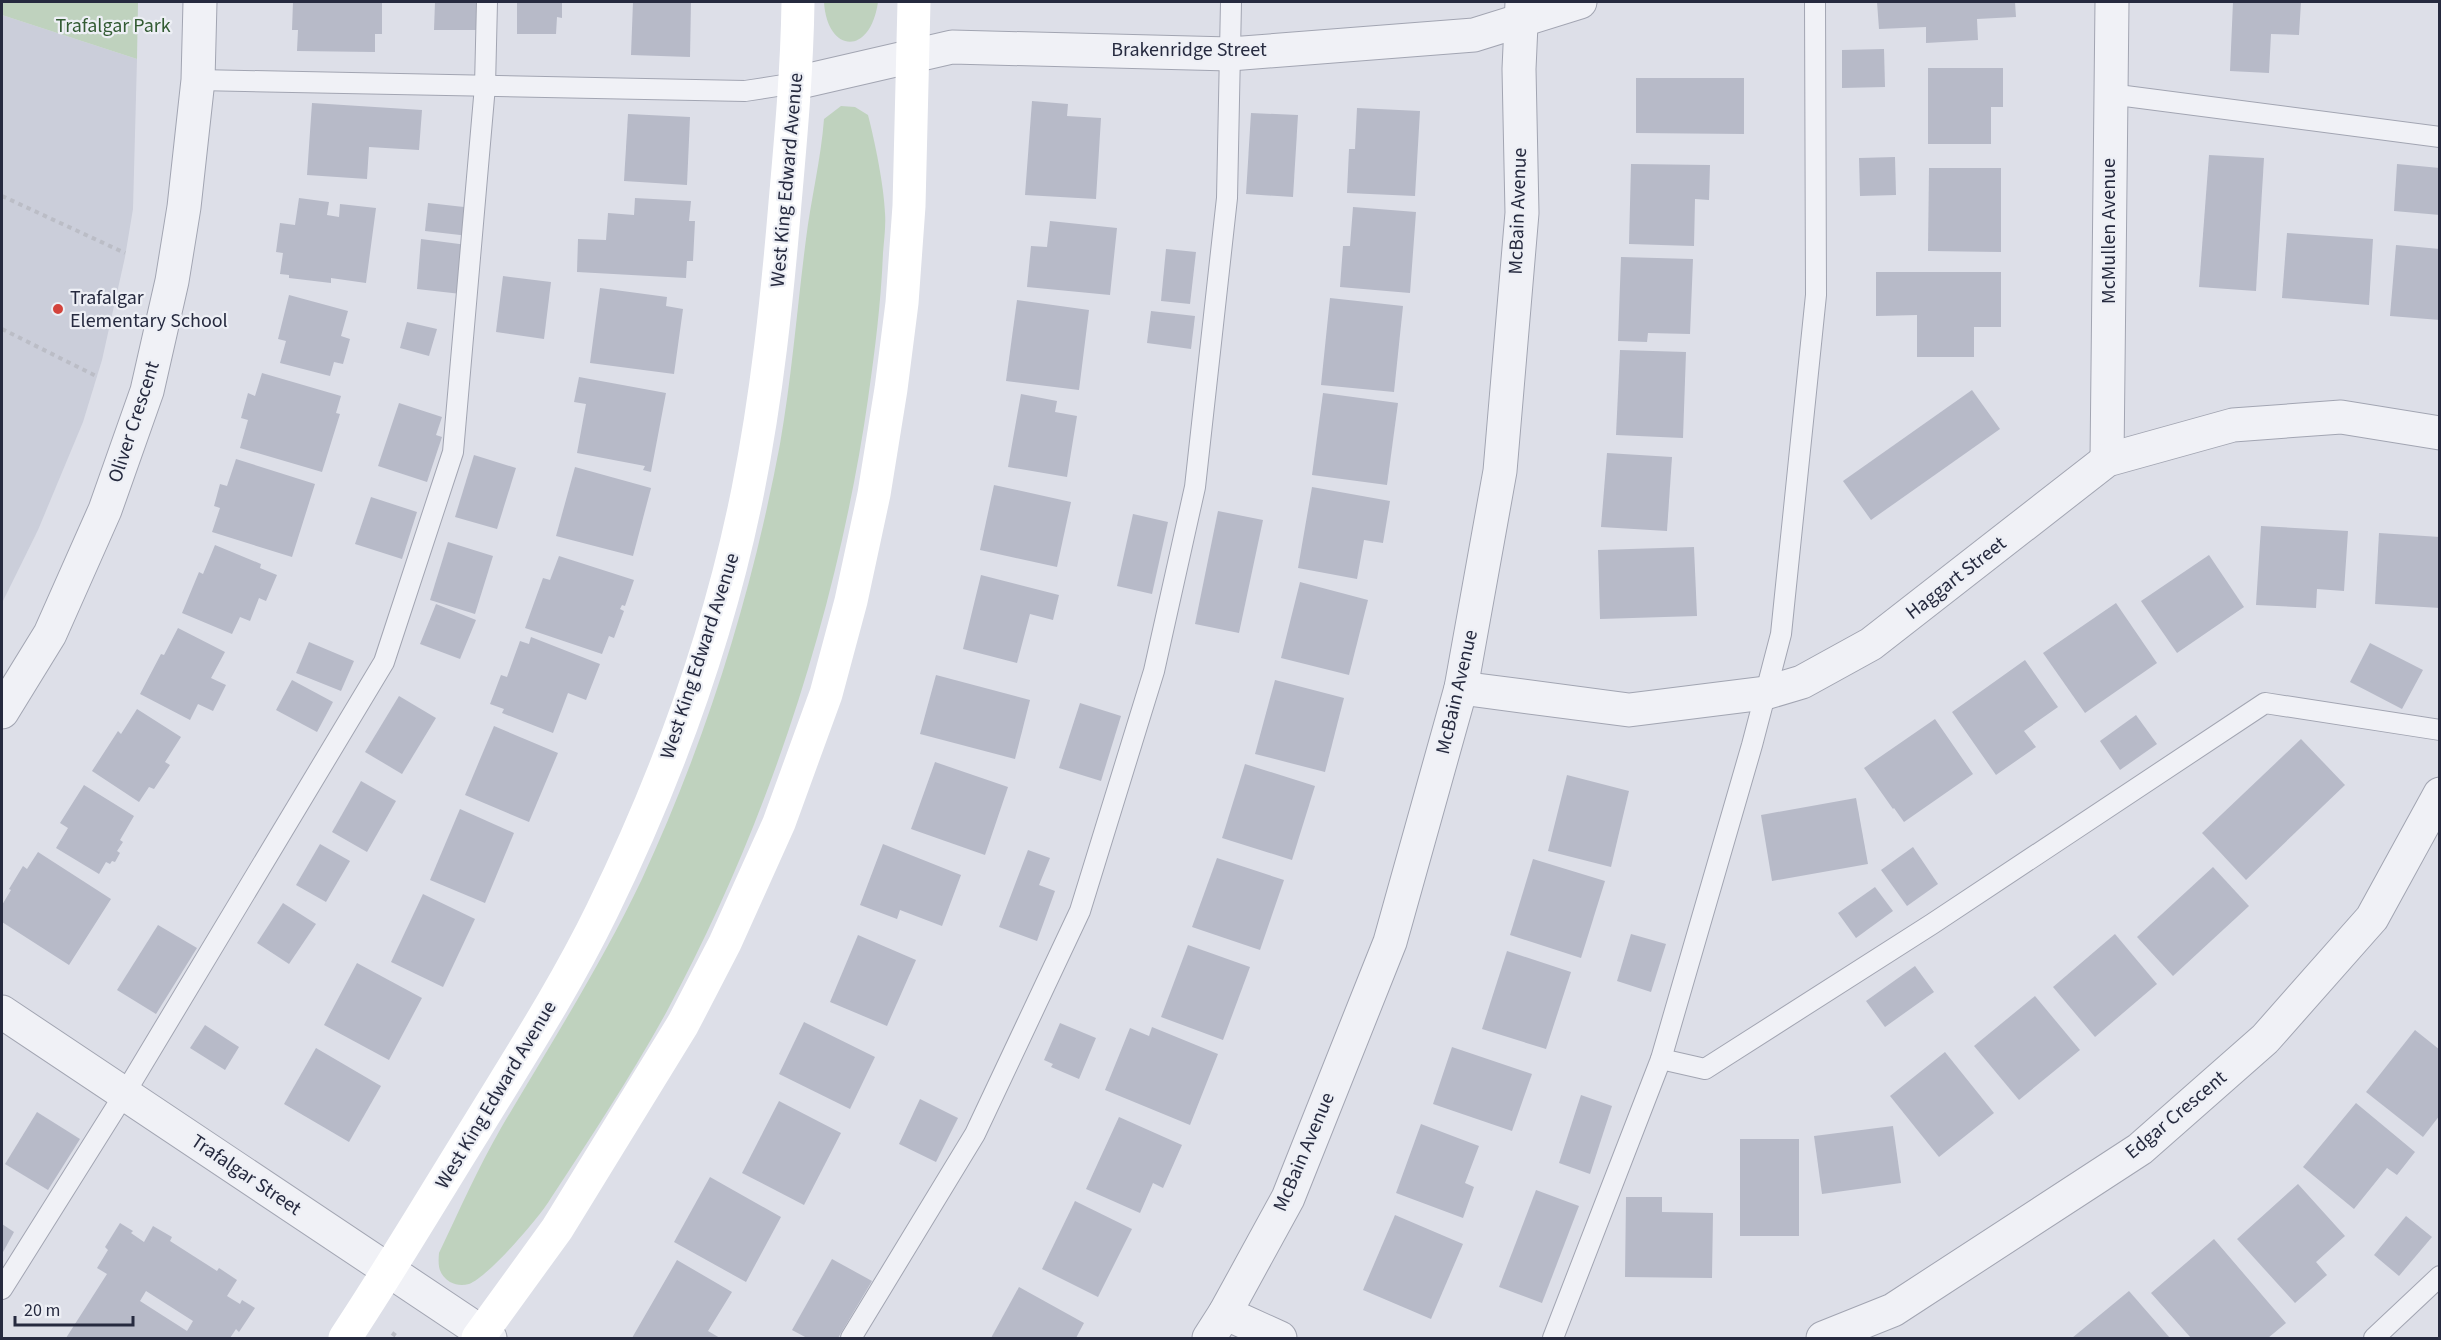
<svg xmlns="http://www.w3.org/2000/svg" width="2441" height="1340" viewBox="0 0 2441 1340" font-family="'Source Sans 3',sans-serif">
<style>
.built{fill:#cbceda}
.green{fill:#bfd2be}
.building{fill:#b7bac8;fill-rule:evenodd}
.lines{fill:none;stroke-linecap:round;stroke-linejoin:round}
.lane-casing{stroke:#a2a5b2;stroke-width:22}
.street-casing{stroke:#a2a5b2;stroke-width:35}
.path{stroke:#bbbdc6;stroke-width:4;stroke-dasharray:4.5 4.5;stroke-linecap:butt}
.lane{stroke:#f0f1f6;stroke-width:20}
.street{stroke:#f0f1f6;stroke-width:33}
.secondary{stroke:#fff;stroke-width:33}
.poi-dot{fill:#d3433c;stroke:#edeff5;stroke-width:2}
.labels{text-anchor:middle;dominant-baseline:central;stroke-width:4.5;stroke-linejoin:round;paint-order:stroke}
.park-label{font-size:20px;fill:#335b33;stroke:#edeff5}
.street-label{font-size:20px;fill:#262a3f;stroke:#edeff5}
.poi-label{font-size:20px;fill:#262a3f;stroke:#edeff5;text-anchor:start}
</style>
<rect width="100%" height="100%" fill="#dddfe8"/>
<path class="built" d="M2,15l135,44 -4,150 -8,48 -23,103 -19,62 -45,108 -36,73z"/>
<g class="green">
<path d="M2,2h136l-1,57 -135,-44z"/>
<path d="M824,2h54c-8,55 -51,51 -54,0z"/>
<path d="M841,106l14,1 13,8c7,27 16,71 17,98 1,13 -1,27 -2,40 -2,50 -8,97 -15,146 -30,209 -100,426 -201,612 -35,64 -76,126 -116,187 -11,19 -63,79 -82,86 -7,2 -13,1 -19,-2 -12,-8 -12,-17 -11,-29 20,-42 39,-85 62,-125 49,-83 100,-163 141,-249 64,-138 110,-285 138,-435 12,-68 17,-136 26,-205 5,-40 15,-80 18,-120z"/>
</g>
<g class="building">
<path d="M293,2h89v32h-7v18l-78,-1 1,-21h-6z"/>
<path d="M435,2h42l-1,28h-42z"/>
<path d="M517,2h45v16l-5,-1 -1,17h-39z"/>
<path d="M633,2h58l-1,55 -59,-2z"/>
<path d="M1877,2h138l1,15 -39,2 1,21 -52,3v-16l-47,2z"/>
<path d="M2233,2h68l-2,33 -28,-1 -2,39 -39,-2z"/>
<path d="M1884,49l1,38 -43,1v-38z"/>
<path d="M1928,68h75v39h-12v37h-63z"/>
<path d="M1636,78h108v56l-108,-1z"/>
<path d="M1032,101l36,3 -1,12 34,2 -5,81 -71,-4z"/>
<path d="M312,103l110,7 -3,40 -50,-3 -2,32 -60,-4z"/>
<path d="M1357,108l63,3 -5,85 -68,-3 2,-44h6z"/>
<path d="M1251,113l47,2 -5,82 -47,-3z"/>
<path d="M628,114l62,3 -3,68 -63,-4z"/>
<path d="M2209,155l55,3 -8,133 -57,-4z"/>
<path d="M1895,157l1,38 -36,1 -1,-38z"/>
<path d="M1631,164l79,1 -1,35 -14,-1 -1,47 -65,-2z"/>
<path d="M2397,164l43,4v47l-46,-4z"/>
<path d="M1929,168h72v84l-73,-1z"/>
<path d="M299,198l30,4 -2,13 12,2 1,-13 36,4 -10,75 -35,-5v5l-42,-5v-3l-9,-1 3,-21 -7,-1 4,-29 15,2z"/>
<path d="M635,198l56,3 -2,20h6l-2,40h-6l-1,17 -109,-6 1,-33 28,1 2,-27 26,2z"/>
<path d="M428,203l45,5 -4,28 -44,-5z"/>
<path d="M1353,207l63,5 -6,81 -70,-6 3,-41h7z"/>
<path d="M1050,221l67,7 -7,67 -83,-8 4,-41 16,1z"/>
<path d="M2287,233l86,6 -4,66 -87,-7z"/>
<path d="M421,239l46,6 -6,49 -44,-5z"/>
<path d="M2396,245l44,4v71l-50,-4z"/>
<path d="M1166,249l30,3 -6,52 -29,-3z"/>
<path d="M1621,257l72,2 -3,75 -42,-1 -1,9 -29,-1z"/>
<path d="M1876,272h125v55h-27v30h-57v-42l-41,1z"/>
<path d="M503,276l48,6 -7,57 -48,-7z"/>
<path d="M600,288l67,9 -1,9 17,3 -9,65 -84,-11z"/>
<path d="M289,295l59,16 -7,25 9,3 -7,25 -9,-2 -4,14 -50,-13 6,-22 -8,-2z"/>
<path d="M1330,298l73,8 -9,86 -73,-7z"/>
<path d="M1017,300l72,10 -10,80 -73,-9z"/>
<path d="M1151,311l44,5 -4,33 -44,-6z"/>
<path d="M407,322l30,7 -8,27 -29,-8z"/>
<path d="M1620,350l66,2 -3,86 -67,-3z"/>
<path d="M262,373l79,23 -5,17 4,1 -18,58 -82,-24 8,-28 -7,-2 7,-25 7,3z"/>
<path d="M579,377l87,16 -15,79 -8,-2 2,-4 -68,-13 9,-49 -12,-2z"/>
<path d="M1972,390l28,39 -129,91 -28,-39z"/>
<path d="M1323,393l75,10 -11,82 -75,-10z"/>
<path d="M1021,394l36,7 -2,11 22,4 -10,61 -59,-10z"/>
<path d="M399,403l43,14 -6,18 6,2 -15,45 -49,-16z"/>
<path d="M1607,453l65,4 -5,74 -66,-4z"/>
<path d="M474,455l42,13 -19,61 -42,-12z"/>
<path d="M236,459l79,25 -23,73 -80,-25 8,-24 -6,-2 6,-22 7,2z"/>
<path d="M575,467l76,21 -18,68 -77,-20z"/>
<path d="M994,485l77,17 -14,65 -77,-17z"/>
<path d="M1312,487l78,14 -7,42 -19,-3 -7,39 -59,-11z"/>
<path d="M371,497l46,15 -15,47 -47,-15z"/>
<path d="M1218,511l45,9 -24,113 -44,-9z"/>
<path d="M1133,514l35,8 -16,72 -35,-8z"/>
<path d="M2261,526l87,5 -4,60 -27,-2 -1,19 -60,-3z"/>
<path d="M2379,533l61,4v71l-65,-4z"/>
<path d="M448,542l45,14 -18,58 -45,-14z"/>
<path d="M215,545l46,19 -1,4 17,7 -11,26 -7,-3 -9,23 -10,-4 -8,17 -50,-21 17,-41 4,2z"/>
<path d="M1694,547l3,69 -97,3 -2,-69z"/>
<path d="M2209,555l35,52 -67,46 -36,-52z"/>
<path d="M559,556l75,24 -9,26 -3,-1 -2,4 4,2 -10,27 -5,-2 -7,18 -77,-26 18,-50 7,2z"/>
<path d="M981,575l78,20 -6,25 -23,-6 -13,49 -54,-14z"/>
<path d="M1300,582l68,18 -19,75 -68,-17z"/>
<path d="M2116,603l41,60 -72,50 -42,-60z"/>
<path d="M436,604l40,16 -16,39 -40,-15z"/>
<path d="M178,628l47,24 -14,26 15,7 -13,26 -15,-7 -8,16 -50,-26 21,-40 3,1z"/>
<path d="M531,637l69,27 -14,36 -18,-7 -15,40 -51,-20 2,-4 -14,-5 11,-29 6,2 13,-36 9,3z"/>
<path d="M309,642l45,19 -13,30 -45,-18z"/>
<path d="M2370,643l53,27 -21,39 -52,-27z"/>
<path d="M2025,660l33,47 -34,24 12,16 -40,28 -44,-63z"/>
<path d="M936,675l94,25 -15,59 -95,-25z"/>
<path d="M292,680l41,22 -16,30 -41,-22z"/>
<path d="M1275,680l69,18 -19,74 -70,-18z"/>
<path d="M399,696l37,22 -34,56 -37,-22z"/>
<path d="M1080,703l41,13 -20,65 -42,-13z"/>
<path d="M137,709l44,28 -16,25 5,3 -16,24 -5,-2 -10,15 -47,-31 26,-40 3,3z"/>
<path d="M2136,715l21,29 -37,26 -20,-29z"/>
<path d="M1935,719l38,55 -69,48 -10,-14 -1,1 -29,-41z"/>
<path d="M494,726l64,27 -29,69 -64,-27z"/>
<path d="M2301,739l44,46 -99,95 -44,-47z"/>
<path d="M935,762l73,25 -23,68 -74,-26z"/>
<path d="M1245,764l70,22 -23,74 -70,-22z"/>
<path d="M1567,775l62,16 -18,76 -63,-16z"/>
<path d="M361,781l35,20 -29,51 -35,-20z"/>
<path d="M84,785l50,31 -14,24 3,2 -6,9 3,2 -5,9 -3,-1 -2,3 -4,-2 -7,12 -43,-26 12,-20 -8,-5z"/>
<path d="M1856,798l12,66 -96,17 -11,-66z"/>
<path d="M460,809l54,24 -29,70 -55,-23z"/>
<path d="M320,844l30,17 -24,41 -30,-17z"/>
<path d="M883,844l78,31 -19,51 -42,-16 -3,9 -37,-14z"/>
<path d="M1913,847l25,37 -31,22 -26,-36z"/>
<path d="M1028,850l22,8 -11,27 16,6 -18,50 -38,-14z"/>
<path d="M38,852l73,47 -42,66 -67,-43v-17l9,-15 -2,-1 14,-23 4,3z"/>
<path d="M1217,858l67,22 -24,70 -68,-23z"/>
<path d="M1533,859l72,22 -24,77 -71,-23z"/>
<path d="M2213,867l36,39 -76,70 -36,-39z"/>
<path d="M1875,887l18,24 -37,27 -18,-25z"/>
<path d="M423,894l52,25 -32,68 -52,-25z"/>
<path d="M283,903l33,21 -27,40 -32,-21z"/>
<path d="M158,925l39,23 -41,66 -39,-24z"/>
<path d="M1631,934l35,10 -15,48 -34,-11z"/>
<path d="M2115,934l42,50 -62,53 -42,-50z"/>
<path d="M858,935l58,25 -29,66 -57,-24z"/>
<path d="M1188,945l62,22 -27,73 -62,-23z"/>
<path d="M1507,951l64,21 -25,77 -64,-20z"/>
<path d="M357,963l65,35 -33,62 -65,-35z"/>
<path d="M1915,966l19,26 -49,35 -19,-26z"/>
<path d="M2035,996l45,54 -61,50 -45,-54z"/>
<path d="M804,1022l71,35 -25,52 -71,-35z"/>
<path d="M1060,1023l36,15 -17,41 -28,-12 2,-3 -9,-4z"/>
<path d="M205,1025l34,22 -14,23 -35,-22z"/>
<path d="M1152,1027l66,27 -28,71 -85,-35 25,-62 19,8z"/>
<path d="M2415,1030l25,20v65l-17,22 -57,-45z"/>
<path d="M1452,1047l80,27 -20,57 -79,-27z"/>
<path d="M316,1048l65,38 -32,56 -65,-38z"/>
<path d="M1945,1052l49,61 -55,44 -49,-61z"/>
<path d="M1581,1095l31,11 -22,68 -31,-11z"/>
<path d="M920,1099l38,19 -22,44 -37,-18z"/>
<path d="M779,1101l62,32 -37,72 -62,-32z"/>
<path d="M2356,1103l59,49 -18,23 -10,-7 -33,41 -51,-42z"/>
<path d="M37,1112l43,27 -32,51 -43,-26z"/>
<path d="M1119,1117l63,28 -19,43 -10,-5 -13,30 -54,-24z"/>
<path d="M1421,1124l58,22 -14,37 9,4 -11,31 -67,-25z"/>
<path d="M1893,1126l8,57 -79,11 -8,-58z"/>
<rect x="1740" y="1139" width="59" height="97"/>
<path d="M710,1177l71,40 -35,65 -72,-40z"/>
<path d="M2298,1184l47,52 -29,26 11,13 -32,28 -58,-64z"/>
<path d="M1536,1190l43,16 -37,97 -43,-16z"/>
<path d="M1626,1197h36v15l51,1 -1,65 -87,-1z"/>
<path d="M1075,1201l57,28 -34,68 -56,-28z"/>
<path d="M1395,1215l68,29 -32,75 -68,-29z"/>
<path d="M2406,1216l26,21 -33,39 -25,-21z"/>
<path d="M120,1223l13,8 -2,2 13,9 9,-16 19,11 -2,4 47,30 2,-3 18,12 -10,16 13,8 2,-4 13,8 -16,24 -3,-3 -6,9h-164l41,-64 -10,-6 11,-18 -3,-3zM146,1291l47,30 -6,10 -47,-30z"/>
<path d="M2,1224l12,8 -12,22z"/>
<path d="M2214,1239l72,84 -18,15h-53l-1,-1 -3,1h-20l-40,-45z"/>
<path d="M832,1259l40,22 -34,57h-31l-15,-8z"/>
<path d="M677,1260l55,32 -24,39 12,7h-88z"/>
<path d="M1019,1287l65,36 -8,15h-85z"/>
<path d="M2129,1291l41,47h-98z"/>
</g>
<g class="lines">
<g class="lane-casing">
<g id="lane">
<path d="M198,80l547,11 51,-8"/>
<path d="M2110,94l330,43"/>
<path d="M1661,1059l44,10 227,-145 333,-221 175,27"/>
<path d="M2,1289l123,-196 259,-431 69,-210 32,-366 2,-84"/>
<path d="M851,1338l124,-204 105,-223 74,-240 41,-184 32,-289 4,-196"/>
<path d="M1553,1338l108,-279 91,-314 29,-111 35,-339 -1,-293"/>
<path d="M2374,1338l66,-62"/>
</g>
</g>
<g class="street-casing">
<g id="street">
<path d="M796,83l156,-36 278,7 244,-19 106,-33"/>
<path d="M2107,460l5,-458"/>
<path d="M1461,688l168,22 136,-17 37,-11 69,-38 236,-184 126,-35 108,-8 99,16"/>
<path d="M2,712l48,-78 55,-124 42,-119 25,-110 12,-74 14,-127 2,-78"/>
<path d="M2,1012l488,326"/>
<path d="M1225,1313l55,25"/>
<path d="M1209,1338l16,-25 63,-115 102,-256 71,-254 39,-217 22,-258 -3,-144 3,-67"/>
<path d="M1823,1338l70,-28 247,-161 125,-110 107,-121 68,-124"/>
</g>
</g>
<g class="path">
<path d="M2,196l123,57"/>
<path d="M2,329l96,48"/>
<path d="M392,1333l7,5"/>
</g>
<use href="#lane" class="lane"/>
<use href="#street" class="street"/>
<g class="secondary">
<path d="M345,1338c45,-68 87,-139 130,-208 44,-72 90,-143 127,-219 65,-133 117,-276 146,-421 19,-95 29,-191 37,-287 6,-67 12,-134 13,-201"/>
<path d="M478,1338l79,-109 126,-205 42,-81 54,-120 47,-129 25,-93 23,-107 17,-105 11,-86 7,-97 5,-204"/>
</g>
</g>
<circle class="poi-dot" cx="58" cy="309" r="6"/>
<g class="labels">
<g class="park-label">
<text x="113" y="26">Trafalgar Park</text>
</g>
<g class="street-label">
<text x="1189" y="50">Brakenridge Street</text>
<text transform="translate(787 180) rotate(-85)">West King Edward Avenue</text>
<text transform="translate(1518 211) rotate(-88)">McBain Avenue</text>
<text transform="translate(2109 231) rotate(-90)">McMullen Avenue</text>
<text transform="translate(134 422) rotate(-72)">Oliver Crescent</text>
<text transform="translate(1956 578) rotate(-38)">Haggart Street</text>
<text transform="translate(700 656) rotate(-72)">West King Edward Avenue</text>
<text transform="translate(1457 692) rotate(-77)">McBain Avenue</text>
<text transform="translate(496 1095) rotate(-59)">West King Edward Avenue</text>
<text transform="translate(2176 1115) rotate(-40)">Edgar Crescent</text>
<text transform="translate(1304 1152) rotate(-67)">McBain Avenue</text>
<text transform="translate(246 1175) rotate(34)">Trafalgar Street</text>
</g>
<g class="poi-label">
<text x="70" y="298">Trafalgar<tspan x="70" dy="23">Elementary School</tspan></text>
</g>
</g>
<rect width="2441" height="1340" fill="none" stroke="#262a3f" stroke-width="6"/>
<path d="M15 1316v9h118v-9" fill="none" stroke="#262a3f" stroke-width="3"/>
<text x="24" y="1316" font-size="18" fill="#262a3f" stroke="#edeff5" stroke-width="4.5" paint-order="stroke">20 m</text>
</svg>
